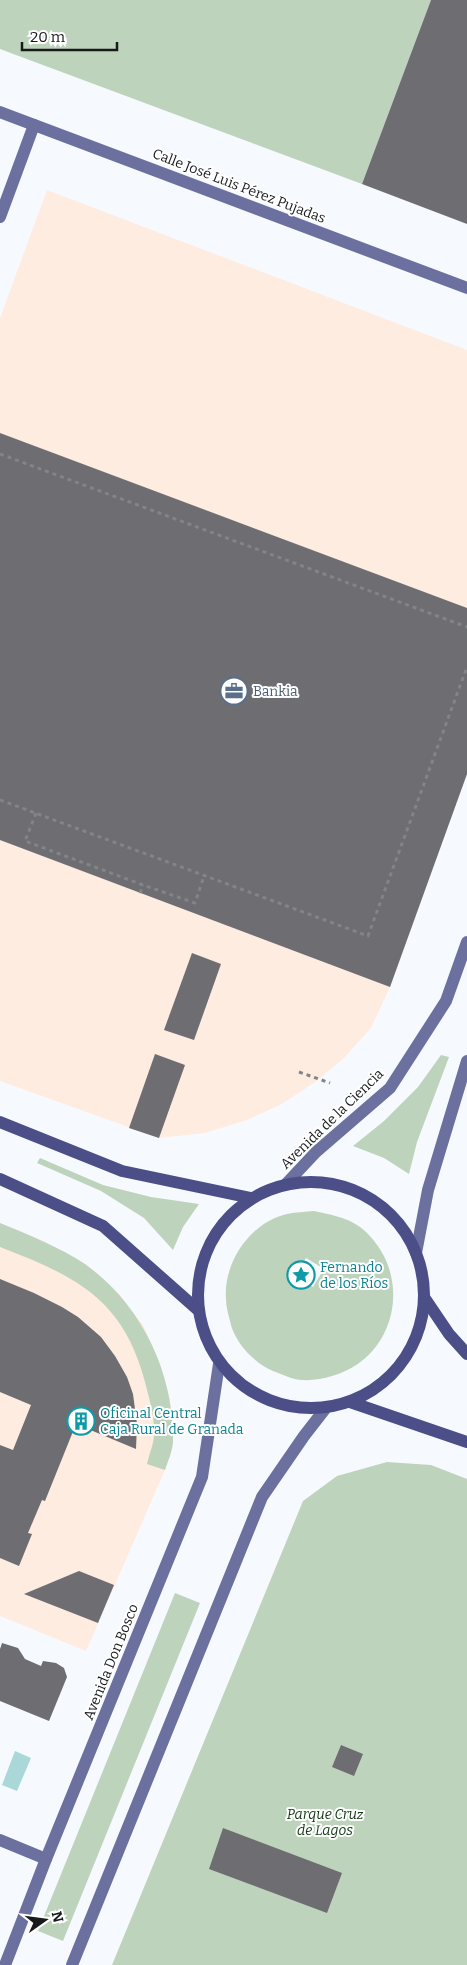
<svg xmlns="http://www.w3.org/2000/svg" width="467" height="1965" viewBox="0 0 467 1965" font-family="Bitter,serif">
<style>
.commercial{fill:#feece1}
.green{fill:#bed3bc;fill-rule:evenodd}
.water{fill:#aad8d9}
.building{fill:#6d6d72}
.lines{fill:none;stroke-linecap:round;stroke-linejoin:round}
.path{stroke:#828588;stroke-width:3;stroke-dasharray:4 4;stroke-linecap:butt}
.secondary{stroke:#6b709f;stroke-width:12}
.primary{stroke:#4c4f87;stroke-width:12}
.labels{text-anchor:middle;dominant-baseline:central;stroke-width:4;stroke-linejoin:round;paint-order:stroke}
.street-label{font-size:14px;fill:#17191a;stroke:#fff}
.service-label{font-size:14px;fill:#4e5e75;stroke:#fff;text-anchor:start}
.culture-label{font-size:14px;fill:#0d838f;stroke:#fff;text-anchor:start}
.park-label{font-size:14px;font-style:italic;fill:#123812;stroke:#fff}
</style>
<rect width="100%" height="100%" fill="#f6faff"/>
<g class="commercial">
<path d="M47,190l420,160v424l-77,213 -19,41 -27,30 -30,25 -34,22 -33,15 -42,13 -46,5 -159,-57v-763z"/>
<path d="M0,1223l44,18 41,24 34,29 24,31 16,36 11,37 3,44 -8,28 -79,181 -86,-35z"/>
</g>
<g class="green">
<path d="M0,0h431l-69,184 -362,-135z"/>
<path d="M441,1055l8,2 -32,85 -8,32 -25,-16 -31,-12 31,-25 34,-34z"/>
<path d="M40,1158l63,27 48,12 48,7 -16,23 -10,23 -29,-32 -43,-27 -64,-28z"/>
<path d="M314,1211c18,4 38,7 52,21 48,46 30,126 -34,144 -13,4 -28,6 -41,2 -6,-2 -12,-5 -18,-7 -19,-8 -39,-29 -43,-50 -2,-7 -4,-15 -4,-22 -3,-37 25,-77 61,-85 9,-2 18,-2 27,-3zM306,1258l18,11 -11,18 -18,-10z"/>
<path d="M0,1223c29,12 59,24 85,41 56,40 89,108 88,177 0,9 -5,20 -8,29l-18,-6c2,-10 7,-20 7,-30 1,-17 -5,-36 -9,-52 -22,-84 -70,-106 -145,-135z"/>
<path d="M387,1462l44,3 36,14v486h-355l191,-464 34,-25z"/>
<path d="M175,1593l25,10 -137,338 -25,-10z"/>
</g>
<path class="water" d="M15,1751l16,7 -14,33 -15,-6z"/>
<g class="building">
<path d="M431,0h36v224l-105,-40z"/>
<path d="M0,433l467,175v166l-77,213 -390,-147z"/>
<path d="M192,953l29,11 -27,76 -30,-10z"/>
<path d="M155,1054l30,11 -26,73 -30,-10z"/>
<path d="M0,1279l34,14 28,14 16,10 23,20 14,19 12,21 6,17 4,30 -1,25 -60,-25 -31,77 -3,-1 -14,33 4,1 -13,32 -19,-8v-113l13,5 18,-45 -31,-13z"/>
<path d="M79,1571l35,14 -16,38 -74,-29z"/>
<path d="M2,1643l16,5 7,11 16,7 2,-5 13,2 8,5 3,9 -18,44 -49,-20v-52z"/>
<path d="M341,1745l22,9 -9,22 -22,-9z"/>
<path d="M223,1828l119,45 -15,40 -118,-44z"/>
</g>
<g class="lines">
<g class="path">
<path d="M0,454l467,173"/>
<path d="M0,800l368,136 99,-269"/>
<path d="M36,813l-11,28 118,44 52,18 9,-27"/>
<path d="M140,893l3,-8"/>
<path d="M299,1072l31,11"/>
</g>
<g class="secondary">
<path d="M0,112l467,176"/>
<path d="M0,217l34,-92"/>
<path d="M286,1184l30,-32 74,-64 56,-87 21,-59"/>
<path d="M416,1253l12,-63 39,-129"/>
<path d="M0,1840l46,19"/>
<path d="M5,1965l41,-106 156,-382 17,-113"/>
<path d="M72,1965l190,-468 42,-61 21,-27"/>
</g>
<g class="primary">
<path d="M0,1122l122,49 129,27"/>
<path d="M0,1179l103,47 95,84"/>
<circle cx="311" cy="1295" r="113"/>
<path d="M424,1297l25,37 18,20"/>
<path d="M350,1402l117,40"/>
</g>
</g>
<defs>
<g id="office-ring" transform="scale(1.4375)"><circle r="9.5" fill="#fff" stroke="#5c6f8a" stroke-width="1.5"/><path d="M-6-3h4V-5.5h4V-3h4V5H-6ZM-1-4.5V-3h2v-1.5ZM-6 0V1H6V0Z" fill="#5c6f8a"/></g>
<g id="sight-ring" transform="scale(1.4375)"><circle r="9.5" fill="#fff" stroke="#0f9aa8" stroke-width="1.5"/><path d="M0-6L1.8-2.2L6-1.7L2.9 1.2L3.7 5.4L0 3.3L-3.7 5.4L-2.9 1.2L-6-1.7L-1.8-2.2Z" fill="#0f9aa8"/></g>
<g id="building-ring" transform="scale(1.4375)"><circle r="9.5" fill="#fff" stroke="#0f9aa8" stroke-width="1.5"/><path d="M-4-6H4V6H1V3H-1V6H-4ZM-2.5-4.3h1.7v1.8h-1.7ZM.8-4.3h1.7v1.8H.8ZM-2.5-1h1.7V.8h-1.7ZM.8-1h1.7V.8H.8Z" fill="#0f9aa8"/></g>
</defs>
<g fill-rule="evenodd">
<use href="#office-ring" x="234" y="691"/>
<use href="#sight-ring" x="301" y="1275"/>
<use href="#building-ring" x="81" y="1421"/>
</g>
<g class="labels">
<g class="street-label">
<text transform="translate(239 186) rotate(21)">Calle José Luis Pérez Pujadas</text>
<text transform="translate(332 1119) rotate(-44)">Avenida de la Ciencia</text>
<text transform="translate(111 1662) rotate(-68)">Avenida Don Bosco</text>
</g>
<g class="service-label">
<text x="253" y="691">Bankia</text>
</g>
<g class="culture-label">
<text x="320" y="1267">Fernando<tspan x="320" dy="16">de los Ríos</tspan></text>
<text x="100" y="1413">Oficinal Central<tspan x="100" dy="16">Caja Rural de Granada</tspan></text>
</g>
<g class="park-label">
<text x="325" y="1814">Parque Cruz<tspan x="325" dy="16">de Lagos</tspan></text>
</g>
</g>
<g transform="translate(45 1920) rotate(76)" stroke="#ffffff" stroke-width="4" paint-order="stroke">
<path d="M0-4L9 19L0 12L-9 19Z" fill="#17191a"/>
<text y="-8" font-size="14" font-weight="bold" text-anchor="middle" fill="#17191a">N</text>
</g>
<path d="M22 42v8h95v-8" fill="none" stroke="#17191a" stroke-width="2.5"/>
<text x="30" y="42" font-size="15" fill="#17191a" stroke="#ffffff" stroke-width="4" paint-order="stroke">20 m</text>
</svg>
